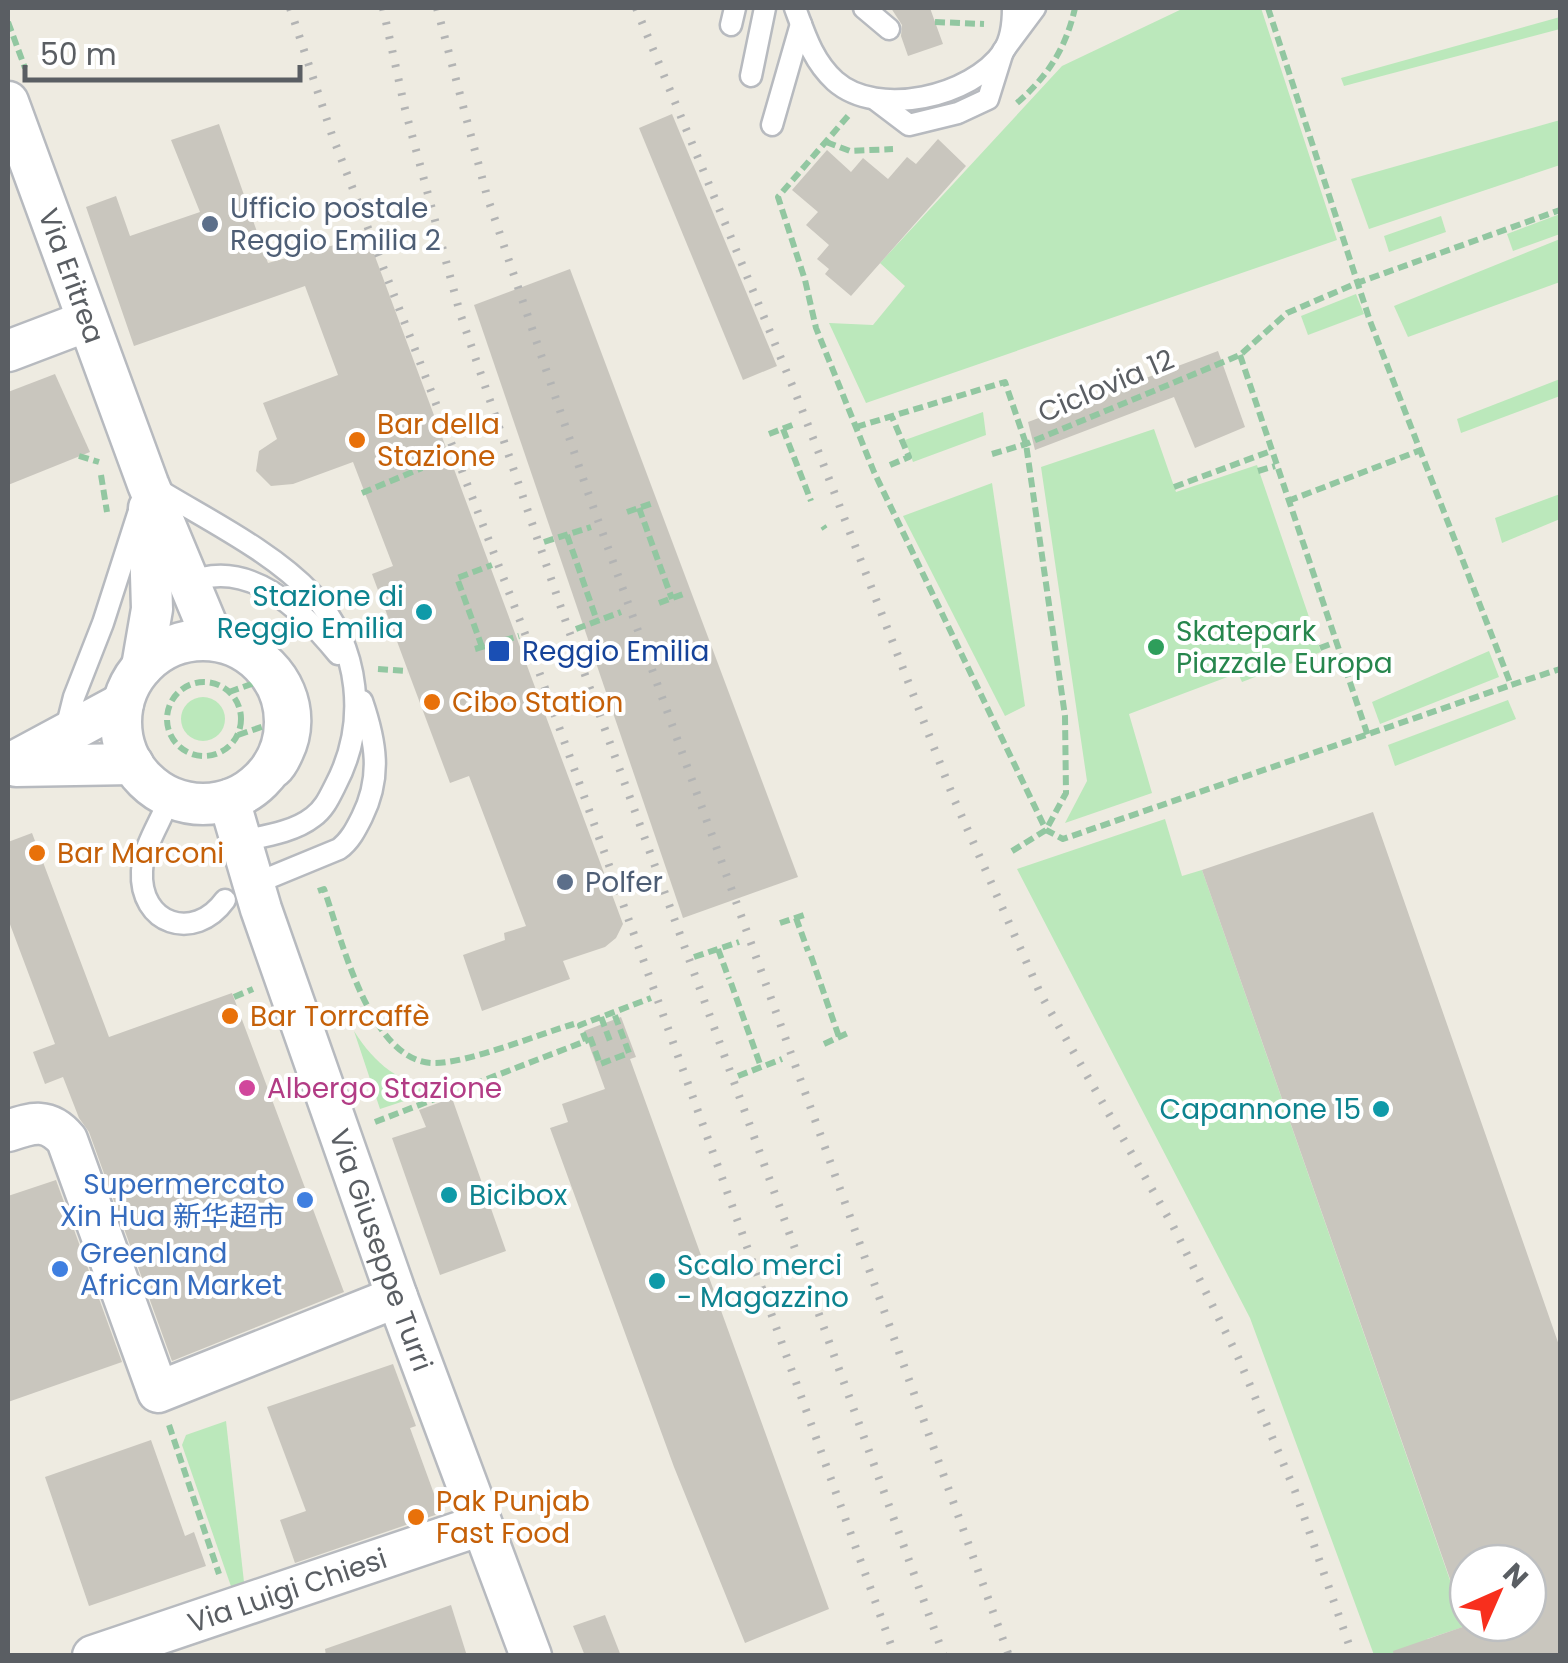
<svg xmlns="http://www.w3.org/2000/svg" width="1568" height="1663" viewBox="0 0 1568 1663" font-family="Poppins,'Noto Sans SC',sans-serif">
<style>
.green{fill:#bbe8bb}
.building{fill:#c9c6be}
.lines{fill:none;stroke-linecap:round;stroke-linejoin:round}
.service-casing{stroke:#b7babf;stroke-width:25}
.minor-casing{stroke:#b7babf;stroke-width:45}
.path{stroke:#92c7a1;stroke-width:6;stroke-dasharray:10 5;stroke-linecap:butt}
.service{stroke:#fff;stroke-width:20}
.minor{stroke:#fff;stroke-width:40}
.rail{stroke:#b3b4b4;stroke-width:8;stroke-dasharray:2.5 12;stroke-linecap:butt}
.service-dot{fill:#5c6f8a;stroke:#fff;stroke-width:4}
.food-dot{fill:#e8710a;stroke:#fff;stroke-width:4}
.culture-dot{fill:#0f9aa8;stroke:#fff;stroke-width:4}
.leisure-dot{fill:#2e9e5b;stroke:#fff;stroke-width:4}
.transit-dot{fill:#1a4fb4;stroke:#fff;stroke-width:4}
.hotel-dot{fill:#d1479c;stroke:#fff;stroke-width:4}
.shop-dot{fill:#3f7fe0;stroke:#fff;stroke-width:4}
.labels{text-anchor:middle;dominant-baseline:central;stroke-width:8;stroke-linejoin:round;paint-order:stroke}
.service-label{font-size:28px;fill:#4e5e75;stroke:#fff;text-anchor:start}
.street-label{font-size:28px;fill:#5a5e63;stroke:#fff}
.food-label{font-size:28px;fill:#c56008;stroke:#fff;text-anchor:start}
.culture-label{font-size:28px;fill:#0d838f;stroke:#fff;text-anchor:end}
.leisure-label{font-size:28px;fill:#27864d;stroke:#fff;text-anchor:start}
.transit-label{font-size:28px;fill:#164399;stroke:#fff;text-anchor:start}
.hotel-label{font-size:28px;fill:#b23c85;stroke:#fff;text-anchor:start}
.shop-label{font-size:28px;fill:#366cbe;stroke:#fff;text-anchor:end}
</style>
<rect width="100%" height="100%" fill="#eeebe1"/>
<g class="green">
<path d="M1184,8h77l76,232 -471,163 -37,-80 44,2 32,-39 -25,-23 182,-197z"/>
<path d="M1560,17v12l-216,57 -3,-8z"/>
<path d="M1560,120v45l-191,64 -18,-50z"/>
<path d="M1560,214v20l-47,17 -6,-17z"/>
<path d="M1441,216l5,16 -57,20 -5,-16z"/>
<path d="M1560,239v43l-152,55 -14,-31z"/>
<path d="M1356,294l8,20 -56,21 -7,-19z"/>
<path d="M1560,379v17l-99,37 -4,-14z"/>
<path d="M983,412l3,23 -73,27 -8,-22z"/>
<path d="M1154,429l22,63 81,-27 64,187 -79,30 -4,-9 -109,41 23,79 -87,30 22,-42 -46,-314z"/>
<path d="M992,483l33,223 -20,10 -102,-200z"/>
<path d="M1560,494v25l-58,24 -7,-25z"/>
<path d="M1489,651l10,26 -119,47 -8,-22z"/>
<circle cx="203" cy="719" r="22"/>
<path d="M1508,700l8,19 -121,47 -7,-21z"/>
<path d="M1165,819l17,57 20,-6 264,756 -39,13 5,16h-58l-124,-337 -233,-449z"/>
<path d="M354,1031c26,41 60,65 111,50l-85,28z"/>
<path d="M226,1421l19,170 -11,4 -52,-150 4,-10z"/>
</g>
<g class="building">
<path d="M891,8h39l13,36 -35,12 -7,-20 1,-11z"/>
<path d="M672,114l105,252 -34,14 -104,-252z"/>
<path d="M219,124l49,139 81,-22 14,2 10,8 250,673 -7,14 -11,9 -42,14 7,18 -88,32 -19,-56 42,-15 -1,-7 22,-7 -57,-150 -19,7 -42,-112 -36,-97 21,-8 -40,-104 -60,22 -22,2 -15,-15 3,-20 18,-12 -14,-36 75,-28 -33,-89 -171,60 -48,-139 30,-11 14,40 70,-24 -29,-72z"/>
<path d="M938,139l28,27 -115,130 -26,-22 4,-5 -12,-10 12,-14 -23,-20 12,-13 -26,-22 35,-40 24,22 12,-14 25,21 19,-22 9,7z"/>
<path d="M570,269l228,608 -115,41 -209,-613z"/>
<path d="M1218,351l27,76 -50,21 -21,-51 -139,53 -7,-28z"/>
<path d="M55,374l35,78 -82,33v-93z"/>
<path d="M1373,812l187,536v308h-166l-1,-5 81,-28h54v-60h-60v55l-4,1 -262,-749z"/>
<path d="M32,833l77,204 123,-44 112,299 -172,69 -83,-229 -10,-14 -16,-41 -18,7 -12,-32 22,-8 -47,-125v-77z"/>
<path d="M621,1017l15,40 -6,2 199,550 -84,34 -71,-176 -124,-339 18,-6 -6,-18 43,-15 -21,-58z"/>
<path d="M452,1098l54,153 -66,24 -48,-137 34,-11 -7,-17z"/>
<path d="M56,1180l66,182 -114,40v-206z"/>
<path d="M393,1364l23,62 -6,2 31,85 -146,50 -15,-43 26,-9 -39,-104z"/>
<path d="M151,1440l34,96 9,-4 12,34 -117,40 -44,-129z"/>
<path d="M451,1605l16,51h-141l-1,-7z"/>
<path d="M605,1615l16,41h-36l-12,-30z"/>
</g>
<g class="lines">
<g class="service-casing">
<g id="service">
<path d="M795,8c10,27 18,53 40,73 43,38 137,15 168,-29 8,-12 10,-30 10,-44"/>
<path d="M864,8l25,21"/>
<path d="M731,25l4,-17"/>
<path d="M751,76l14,-68"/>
<path d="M876,100l33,25 49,-12 30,-14 15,-48 32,-43"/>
<path d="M772,125l29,-101"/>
<path d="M154,487c50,31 118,64 158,107 49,53 56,130 23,192 -6,12 -11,23 -22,31 -19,15 -48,19 -72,24"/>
<path d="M186,584c61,-29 116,26 152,70"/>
<path d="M232,644l13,-4c45,19 69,71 47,116 -8,18 -14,24 -34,27"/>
<path d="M65,733l9,-36 29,-74 35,-109"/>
<path d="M170,797c-8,23 -27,49 -28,74 -3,53 52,72 83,29"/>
<path d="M254,884l85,-35c11,-8 17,-20 23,-32 20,-40 14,-75 0,-116"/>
</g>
</g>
<g class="minor-casing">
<g id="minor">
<path id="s1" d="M8,102l140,382 65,156"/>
<path d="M8,351l79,-30"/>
<circle cx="203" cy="722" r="82"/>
<path d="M142,667l10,-58 -3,-101"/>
<path d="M8,765l115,-62"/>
<path d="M16,766l117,-2"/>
<path id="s2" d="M229,800l32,109 136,388 134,359"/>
<path d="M8,1131c24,-8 40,-14 59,9l91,252 239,-95"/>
<path id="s3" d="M93,1656l388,-131"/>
</g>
</g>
<g class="path">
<path d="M1268,8l102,313 141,364 49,-16"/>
<path d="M8,22l17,46"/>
<path d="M935,22l49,2"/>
<path d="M1017,103c31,-27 49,-55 58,-95"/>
<path d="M848,116l-70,81 27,83 11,48 58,144 172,358 17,9 448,-154"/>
<path d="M826,142l24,9 43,-2"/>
<path d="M1240,355l128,381"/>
<path d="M856,427l149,-45 21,62 39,272 1,77 -20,37 -37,23"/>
<path d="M783,429l28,72"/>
<path d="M769,434l26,-10"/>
<path d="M992,454l34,-10 214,-89 47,-42 70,-30 203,-73"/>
<path d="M79,456l20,6"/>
<path d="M890,465l19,-8 -17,-40"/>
<path d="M1258,471l17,-5"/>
<path d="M101,475l6,37"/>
<path d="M1174,487l97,-36"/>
<path d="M362,493l60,-25"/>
<path d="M1288,501l133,-51"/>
<path d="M639,508l33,91"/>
<path d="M627,512l26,-9"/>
<path d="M823,526l2,3"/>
<path d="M567,535l30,86"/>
<path d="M544,542l47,-15"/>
<path d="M659,603l27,-10"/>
<path d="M576,629l45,-17"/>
<path d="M482,647l-25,-69 35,-13"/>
<path d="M1320,648l16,-6"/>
<path d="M475,649l44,-13"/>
<path d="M378,669l30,2"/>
<circle cx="204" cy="719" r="37"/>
<path d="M229,692l28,-10"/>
<path d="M238,735l38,-13"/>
<path d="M318,891l6,-2c17,48 46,173 109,174 33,1 106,-29 141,-39"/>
<path d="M796,918l12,33"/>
<path d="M780,923l24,-8"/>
<path d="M718,949l11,30"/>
<path d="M811,956l28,81"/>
<path d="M694,957l45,-15"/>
<path d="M731,983l30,84"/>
<path d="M234,997l19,-8"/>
<path d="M601,1017l9,24"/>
<path d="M590,1037l10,27 29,-11 -15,-40"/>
<path d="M824,1044l24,-11"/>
<path d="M738,1076l44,-17"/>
<path d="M375,1122l211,-81 -6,-16 71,-27"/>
<path d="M169,1425l50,149"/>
</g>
<use href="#service" class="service"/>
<use href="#minor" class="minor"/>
<g class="rail">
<path d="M290,8l42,127 197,509 366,1012"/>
<path d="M383,8l22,101 55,204 109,318 375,1025"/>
<path d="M437,8l50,188 99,291 423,1169"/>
<path d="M636,8l161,389 157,402 87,196 132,231 65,131 57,134 58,165"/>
</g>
</g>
<g class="service-dot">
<circle cx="210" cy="224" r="10"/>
<circle cx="565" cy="882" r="10"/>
</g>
<g class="food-dot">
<circle cx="357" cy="440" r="10"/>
<circle cx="432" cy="702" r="10"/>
<circle cx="37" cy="853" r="10"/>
<circle cx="230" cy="1016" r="10"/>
<circle cx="416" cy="1517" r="10"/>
</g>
<g class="culture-dot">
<circle cx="424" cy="612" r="10"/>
<circle cx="1381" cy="1109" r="10"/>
<circle cx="449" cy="1195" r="10"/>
<circle cx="657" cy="1281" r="10"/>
</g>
<circle class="leisure-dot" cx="1156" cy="647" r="10"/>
<rect class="transit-dot" x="487" y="639" width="24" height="24" rx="5"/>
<circle class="hotel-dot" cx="247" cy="1088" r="10"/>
<g class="shop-dot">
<circle cx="305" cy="1200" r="10"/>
<circle cx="60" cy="1269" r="10"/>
</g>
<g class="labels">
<g class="service-label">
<text x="230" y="208">Ufficio postale<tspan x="230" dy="32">Reggio Emilia 2</tspan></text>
<text x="585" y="882">Polfer</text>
</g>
<g class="street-label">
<text stroke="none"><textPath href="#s1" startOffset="185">Via Eritrea</textPath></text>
<text transform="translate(1106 386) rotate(-23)">Ciclovia 12</text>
<text stroke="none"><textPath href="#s2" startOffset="475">Via Giuseppe Turri</textPath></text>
<text stroke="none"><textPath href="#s3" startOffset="205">Via Luigi Chiesi</textPath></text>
</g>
<g class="food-label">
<text x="377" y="424">Bar della<tspan x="377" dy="32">Stazione</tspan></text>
<text x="452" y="702">Cibo Station</text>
<text x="57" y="853">Bar Marconi</text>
<text x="250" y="1016">Bar Torrcaffè</text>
<text x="436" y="1501">Pak Punjab<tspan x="436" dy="32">Fast Food</tspan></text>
</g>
<g class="culture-label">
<text x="404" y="596">Stazione di<tspan x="404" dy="32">Reggio Emilia</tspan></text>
<text x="1361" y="1109">Capannone 15</text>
<text x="469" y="1195" text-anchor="start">Bicibox</text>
<text x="677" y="1265" text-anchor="start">Scalo merci<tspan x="677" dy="32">- Magazzino</tspan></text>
</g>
<g class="leisure-label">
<text x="1176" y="631">Skatepark<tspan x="1176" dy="32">Piazzale Europa</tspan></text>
</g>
<g class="transit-label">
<text x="522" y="651">Reggio Emilia</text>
</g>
<g class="hotel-label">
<text x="267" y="1088">Albergo Stazione</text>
</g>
<g class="shop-label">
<text x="285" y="1184">Supermercato<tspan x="285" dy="32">Xin Hua 新华超市</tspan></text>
<text x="80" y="1253" text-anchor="start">Greenland<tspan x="80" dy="32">African Market</tspan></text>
</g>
</g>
<rect width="1568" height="1663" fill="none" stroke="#5a5e63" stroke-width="20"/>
<g transform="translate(1498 1593) rotate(45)"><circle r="48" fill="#ffffff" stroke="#bdbfc1" stroke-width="2.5"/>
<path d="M0-8L18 38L0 25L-18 38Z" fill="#f82f1d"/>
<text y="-15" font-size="28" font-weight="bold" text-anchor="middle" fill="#5a5e63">N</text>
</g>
<path d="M25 65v15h275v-15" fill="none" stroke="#5a5e63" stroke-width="5"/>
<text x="40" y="65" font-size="30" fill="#5a5e63" stroke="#ffffff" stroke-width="8" paint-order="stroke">50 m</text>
</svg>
